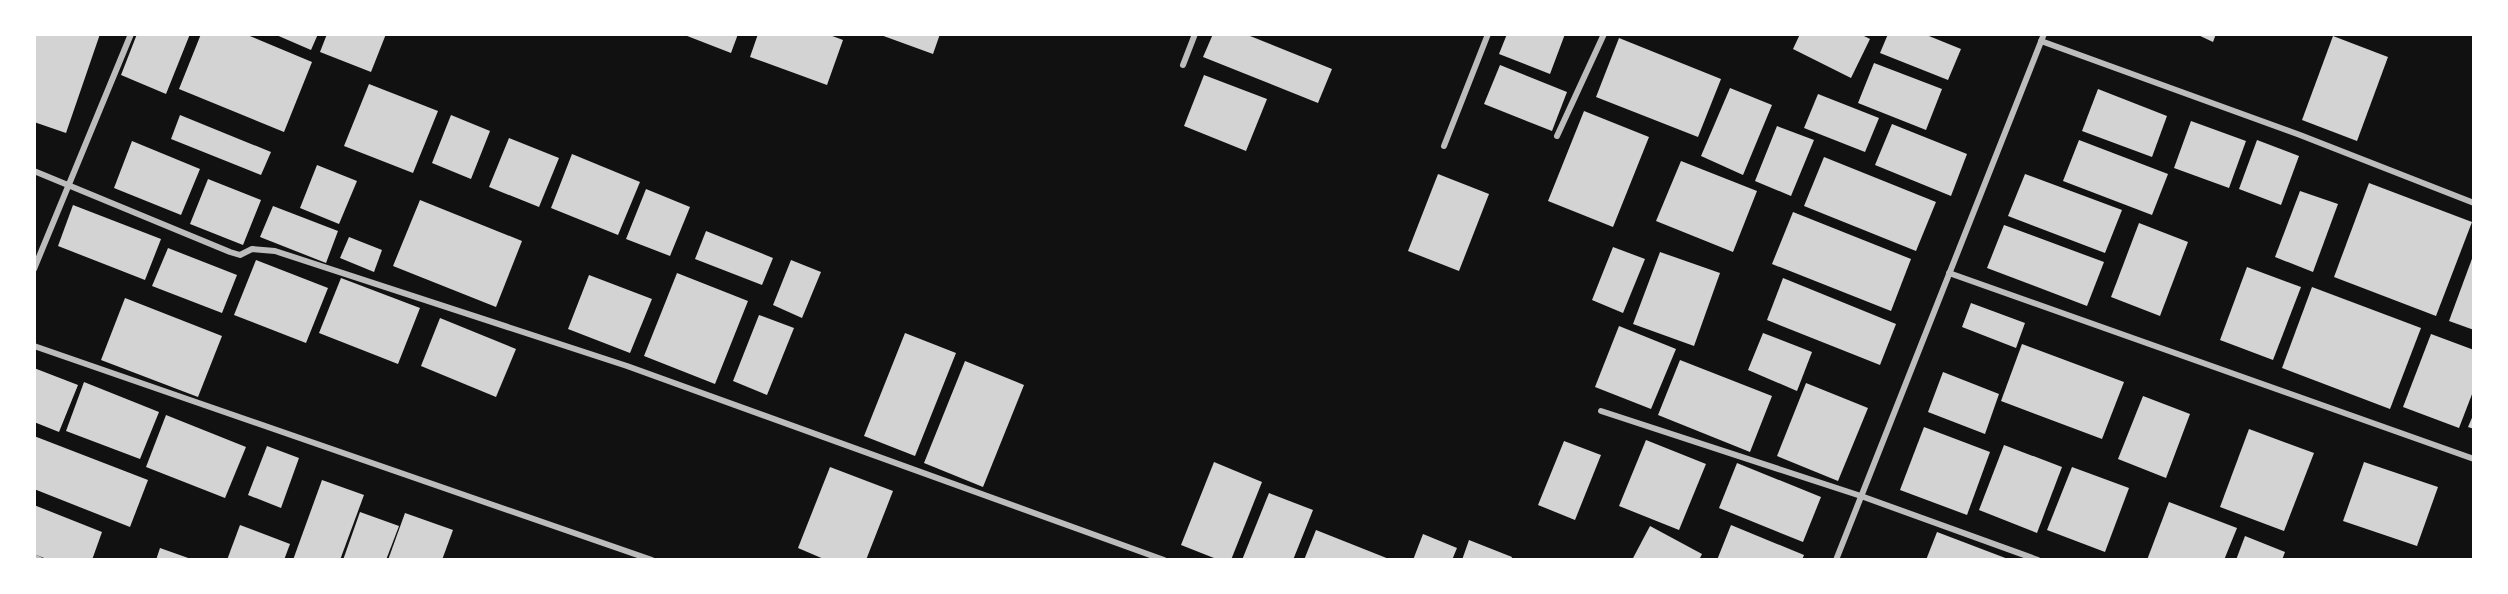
<svg xmlns="http://www.w3.org/2000/svg" width="2508" height="594" viewBox="0 0 2508 594" font-family="'Space Grotesk',sans-serif">
<style>
.building{fill:#d3d3d3}
.lines{fill:none;stroke-linecap:round;stroke-linejoin:round}
.minor{stroke:#bcbcbc;stroke-width:6}
</style>
<rect width="100%" height="100%" fill="#111"/>
<g class="building">
<path d="M34,34h66l-34,99 -32,-11z"/>
<path d="M137,34h53l-24,60 -45,-19z"/>
<path d="M201,34h44l67,28 -28,70 -105,-43z"/>
<path d="M274,34h44l-7,16z"/>
<path d="M327,34h59l-15,38 -51,-20z"/>
<path d="M682,34h56l-7,19z"/>
<path d="M758,34h69l16,6 -16,45 -77,-28z"/>
<path d="M878,34h62l-7,20z"/>
<path d="M1213,34h32l87,35 -14,34 -115,-46z"/>
<path d="M1507,34h58l-15,40 -51,-20z"/>
<path d="M1800,34h60l10,5 -19,39 -58,-29z"/>
<path d="M1888,34h36l37,15 -13,31 -68,-27z"/>
<path d="M2196,34h20l-3,8z"/>
<path d="M2333,36l55,21 -31,84 -55,-21z"/>
<path d="M1619,38l102,41 -23,58 -102,-40z"/>
<path d="M1874,63l68,26 -16,41 -68,-27z"/>
<path d="M1500,65l67,27 -15,39 -68,-27z"/>
<path d="M1204,75l63,24 -21,52 -62,-25z"/>
<path d="M369,84l69,27 -25,62 -69,-27z"/>
<path d="M1730,88l42,17 -29,70 -42,-19z"/>
<path d="M2098,89l69,27 -15,41 -70,-26z"/>
<path d="M1818,94l61,24 -14,34 -61,-24z"/>
<path d="M1584,111l65,26 -36,90 -65,-26z"/>
<path d="M180,115l91,37 -10,23 -90,-36z"/>
<path d="M451,115l39,16 -19,48 -39,-16z"/>
<path d="M2191,121l55,20 -17,47 -55,-20z"/>
<path d="M1892,124l75,30 -16,42 -76,-31z"/>
<path d="M1777,126l37,14 -23,56 -36,-15z"/>
<path d="M509,138l50,20 -20,49 -50,-20z"/>
<path d="M2079,140l89,34 -16,41 -89,-34z"/>
<path d="M2257,140l42,16 -18,49 -42,-16z"/>
<path d="M132,141l68,28 -19,46 -67,-27z"/>
<path d="M572,154l68,28 -22,53 -67,-27z"/>
<path d="M1824,157l112,45 -20,49 -112,-45z"/>
<path d="M1681,161l76,30 -24,61 -77,-31z"/>
<path d="M317,165l40,16 -18,43 -39,-16z"/>
<path d="M1438,174l51,20 -30,77 -51,-20z"/>
<path d="M2025,174l97,36 -17,43 -97,-37z"/>
<path d="M208,179l53,21 -18,45 -53,-21z"/>
<path d="M2369,183l103,39 -36,94 -102,-39z"/>
<path d="M646,189l44,18 -20,49 -44,-17z"/>
<path d="M2300,191l38,13 -25,68 -38,-15z"/>
<path d="M420,200l102,41 -26,66 -103,-41z"/>
<path d="M73,205l88,34 -16,41 -87,-34z"/>
<path d="M273,206l65,25 -12,32 -66,-26z"/>
<path d="M1793,212l118,47 -20,52 -119,-47z"/>
<path d="M2139,223l49,19 -28,74 -49,-19z"/>
<path d="M2004,225l100,37 -17,44 -100,-38z"/>
<path d="M706,231l67,27 -11,27 -67,-26z"/>
<path d="M349,237l33,13 -8,22 -34,-14z"/>
<path d="M1613,247l32,12 -22,54 -31,-13z"/>
<path d="M168,248l69,27 -15,38 -70,-27z"/>
<path d="M1660,252l60,21 -26,73 -61,-22z"/>
<path d="M2473,256h1v74l-25,-9z"/>
<path d="M256,260l72,28 -22,55 -72,-28z"/>
<path d="M791,260l30,12 -19,46 -29,-13z"/>
<path d="M2247,267l54,20 -28,73 -53,-20z"/>
<path d="M677,273l71,28 -33,83 -71,-28z"/>
<path d="M589,275l63,24 -22,54 -62,-24z"/>
<path d="M341,278l79,30 -22,56 -79,-31z"/>
<path d="M1783,278l113,46 -16,41 -113,-45z"/>
<path d="M2312,287l109,41 -31,81 -108,-41z"/>
<path d="M125,298l97,38 -24,61 -97,-37z"/>
<path d="M1971,303l54,20 -9,25 -54,-21z"/>
<path d="M759,315l35,13 -27,67 -34,-14z"/>
<path d="M440,318l76,31 -20,48 -75,-31z"/>
<path d="M1619,326l57,23 -25,60 -56,-22z"/>
<path d="M905,333l51,20 -41,103 -51,-20z"/>
<path d="M1763,333l49,19 -15,39 -49,-21z"/>
<path d="M2431,334l43,16v39l-15,39 -56,-21z"/>
<path d="M2022,344l102,38 -22,57 -101,-38z"/>
<path d="M1680,360l92,36 -22,56 -92,-37z"/>
<path d="M965,361l59,24 -41,102 -59,-24z"/>
<path d="M34,368l44,17 -19,47 -25,-10z"/>
<path d="M1943,372l56,22 -14,40 -57,-22z"/>
<path d="M84,382l75,30 -19,47 -74,-28z"/>
<path d="M1806,383l62,25 -30,73 -61,-25z"/>
<path d="M2143,396l47,18 -24,64 -48,-19z"/>
<path d="M2474,413v16l-6,-2z"/>
<path d="M166,415l80,32 -21,51 -79,-31z"/>
<path d="M1924,427l66,25 -23,63 -67,-25z"/>
<path d="M2249,429l65,24 -30,78 -64,-24z"/>
<path d="M34,436l114,44 -18,47 -96,-38z"/>
<path d="M1646,440l60,24 -27,66 -60,-24z"/>
<path d="M1564,441l37,14 -26,65 -37,-15z"/>
<path d="M2004,445l58,22 -25,66 -58,-23z"/>
<path d="M267,446l32,12 -18,50 -33,-13z"/>
<path d="M1214,462l48,20 -31,78h-12l-38,-15z"/>
<path d="M2364,462l74,25 -21,59 -74,-25z"/>
<path d="M1737,463l84,34 -18,45 -84,-34z"/>
<path d="M830,467l63,24 -27,69h-40l-28,-12z"/>
<path d="M2072,467l57,21 -24,64 -58,-22z"/>
<path d="M322,480l42,15 -24,65h-47z"/>
<path d="M1269,493l44,17 -20,50h-51z"/>
<path d="M2169,502l68,26 -13,32h-77z"/>
<path d="M34,505l68,27 -10,28h-43l-15,-6z"/>
<path d="M360,512l39,14 -13,34h-43z"/>
<path d="M405,513l48,17 -11,30h-54z"/>
<path d="M240,525l50,19 -6,16h-57z"/>
<path d="M1731,525l73,30 -2,5h-85z"/>
<path d="M1650,526l52,28 -3,6h-67z"/>
<path d="M1316,530l73,29v1h-85z"/>
<path d="M1937,532l71,27v1h-82z"/>
<path d="M1423,534l34,14 -5,12h-39z"/>
<path d="M2245,536l40,16 -3,8h-46z"/>
<path d="M1469,540l43,17 -1,3h-49z"/>
<path d="M160,548l31,11v1h-35z"/>
</g>
<g class="lines">
<g class="minor">
<path d="M2041,41l259,94 174,68"/>
<path d="M1183,65l12,-31"/>
<path d="M1557,136l47,-102"/>
<path d="M1444,146l44,-112"/>
<path d="M34,171l196,81 10,3 12,-6 23,2 352,115 537,194"/>
<path d="M34,269l97,-235"/>
<path d="M1949,273l525,186"/>
<path d="M34,346l618,214"/>
<path d="M1601,411l260,85 177,64"/>
<path d="M34,557l6,3"/>
<path d="M1836,560l208,-526"/>
</g>
</g>
<rect width="2508" height="594" fill="none" stroke="#ffffff" stroke-width="72"/>
</svg>
